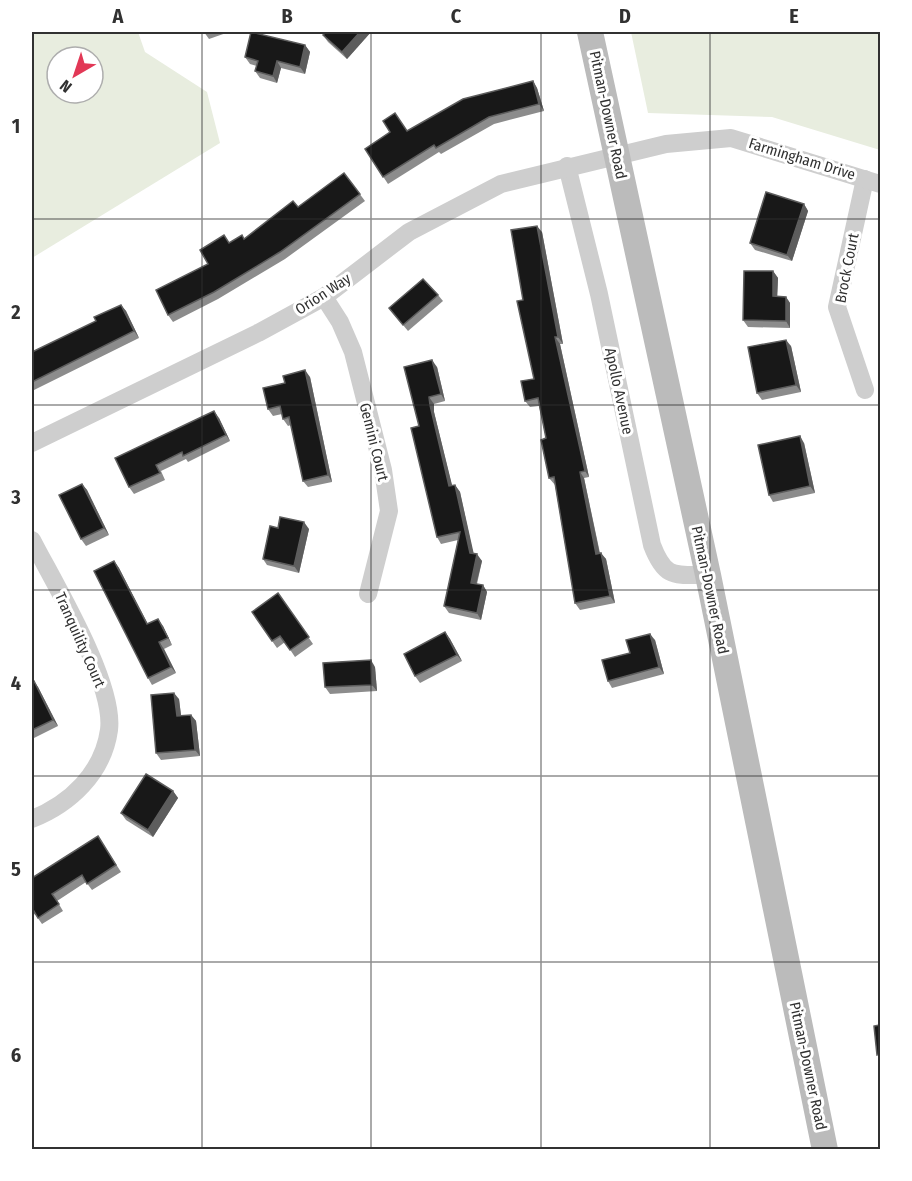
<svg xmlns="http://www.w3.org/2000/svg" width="912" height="1181" viewBox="0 0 912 1181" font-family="'Fira Sans Condensed',sans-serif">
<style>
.green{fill:#e8eddf;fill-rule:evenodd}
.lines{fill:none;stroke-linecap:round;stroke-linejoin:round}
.street{stroke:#cecece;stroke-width:18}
.secondary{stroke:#bbb;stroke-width:26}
.wall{fill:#8c8c8c}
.shaded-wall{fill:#5d5d5d}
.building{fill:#181818;stroke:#5d5d5d;stroke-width:1.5}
.grid{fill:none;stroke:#313131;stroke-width:1.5;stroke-opacity:0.55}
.labels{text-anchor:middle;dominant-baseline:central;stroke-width:6;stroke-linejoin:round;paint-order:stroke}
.street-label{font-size:15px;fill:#313131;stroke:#fff}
.neatline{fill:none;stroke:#313131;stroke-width:2}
.grid-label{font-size:20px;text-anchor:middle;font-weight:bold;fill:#313131}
</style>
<rect width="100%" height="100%" fill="#fff"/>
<g class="green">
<path d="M32,32h106l7,20 62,40 13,51 -188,115zM57,57h36v36h-36z"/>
<path d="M631,32h249v118l-108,-33 -124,-4z"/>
</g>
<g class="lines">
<g class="street">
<path d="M567,166l32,128 53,251c13,34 22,30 56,30"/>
<path d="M324,297l16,25 13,30 30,118 6,41 -21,83"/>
<path d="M865,390l-28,-83 28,-128"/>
<path d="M32,443l226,-110 66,-36 85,-65 92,-48 165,-40 65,-6 149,46"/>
<path d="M32,540c22,43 83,143 77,190 -6,43 -39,74 -77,89"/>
</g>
<path class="secondary" d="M590,32l118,543 117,575"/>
</g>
<g class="wall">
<path d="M204,32h25l-20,7z"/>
<path d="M326,32h45l-24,27 -19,-17 -5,-7z"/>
<path d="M305,45l5,7 -5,22 -24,-6 -4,15 -17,-5 -5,-7 2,-5 -7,-2 -5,-7z"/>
<path d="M533,81l4,7 7,23 -50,13 -53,30 -2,-2 -51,32 -23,-35 25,-17 17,-1z"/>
<path d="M344,173l21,28 -80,58 -67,40 -45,23 -5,-7 40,-51 21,-21 16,-4 53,-32z"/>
<path d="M804,204l4,7 -16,50 -37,-11 -5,-7z"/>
<path d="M542,232l21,112h-3l29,133 -5,1 16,75 6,6 9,44 -35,7 -5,-7 -20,-118 -6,-7 -3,-40 -7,-32 -9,1 -5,-6 9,-22 -11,-79z"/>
<path d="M773,271l5,7 -1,18 9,1 4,6v25l-42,-1 -5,-7z"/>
<path d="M438,295l5,6 -35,30 -19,-23z"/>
<path d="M121,305l5,6 13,27 -107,53v-39l64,-31z"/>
<path d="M791,346l10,46 -39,8 -5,-7z"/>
<path d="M437,367l8,34 -11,3v8l18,74 3,-1 5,7 13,61 9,8 -5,23 6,1 4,7 -6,28 -32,-7 -5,-7 14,-66 -17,4 -4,-7 -18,-111z"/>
<path d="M310,377l22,105 -24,5 -5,-6 -12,-56 -3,1 -5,-7 -1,-5 -9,2 -5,-7z"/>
<path d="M219,418l11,23 -42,21 -2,-3 -25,12 4,9 -31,14 -5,-7 -14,-29z"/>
<path d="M804,443l11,50 -42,9 -4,-7z"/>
<path d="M82,484l5,6 22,45 -23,11 -5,-7z"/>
<path d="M278,528l31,1 -10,44 -32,-8 -4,-6z"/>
<path d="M114,561l5,7 29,56 15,2 9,19 -8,4 12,24 -24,12 -4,-7z"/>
<path d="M278,593l35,51 -18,13 -10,-15 -8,6 -25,-36z"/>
<path d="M445,632l5,7 12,22 -42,22 -5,-7z"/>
<path d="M655,640l9,34 -52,14 -4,-7 22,-28z"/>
<path d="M375,667l2,24 -47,3 -5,-7z"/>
<path d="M32,682l6,5 20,39 -26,13z"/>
<path d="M179,699l2,17 10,-1 5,6 4,35 -39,4 -5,-7z"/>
<path d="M173,791l5,7 -25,39 -27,-17 -5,-7z"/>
<path d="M98,836l23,36 -29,18 -6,-8 -29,19 6,10 -21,13 -7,-10 -3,2v-38z"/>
</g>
<g class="shaded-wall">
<path d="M360,32h11l-24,27 -5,-7z"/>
<path d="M305,45l5,7 -5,22 -5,-7z"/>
<path d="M277,61l4,7 -4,15 -4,-7z"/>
<path d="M533,81l4,7 7,23 -5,-7z"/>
<path d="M804,204l4,7 -16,50 -5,-6z"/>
<path d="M537,226l5,6 21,112 -5,-7z"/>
<path d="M773,271l5,7 -1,25 -4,-7z"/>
<path d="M786,297l4,6v25l-4,-7z"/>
<path d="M121,305l5,6 13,27 -5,-7z"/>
<path d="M555,337l5,7 29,133 -4,-6z"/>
<path d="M786,340l5,6 10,46 -5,-7z"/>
<path d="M432,360l5,7 8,34 -4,-7z"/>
<path d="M305,370l5,7 22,105 -4,-7z"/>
<path d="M429,397l5,7v8l20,81 -5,-7 -19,-81z"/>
<path d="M214,411l5,7 11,23 -4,-6z"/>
<path d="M800,436l4,7 11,50 -5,-7z"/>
<path d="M580,472l4,6 17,82 -5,-6z"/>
<path d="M82,484l5,6 22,45 -5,-7z"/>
<path d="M455,485l5,7 15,67 -5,-6z"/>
<path d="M304,522l5,7 -10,44 -5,-7z"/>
<path d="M601,553l5,6 9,44 -5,-7z"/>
<path d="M477,554l5,7 -7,28 -4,-6z"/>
<path d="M114,561l5,7 32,63 -4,-7z"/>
<path d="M483,585l4,7 -6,28 -4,-7z"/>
<path d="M158,619l5,7 9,19 -4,-7z"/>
<path d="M445,632l5,7 12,22 -5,-6z"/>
<path d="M650,634l5,6 9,34 -5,-7z"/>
<path d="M159,642l5,7 12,24 -5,-6z"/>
<path d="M371,660l4,7 2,24 -5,-6z"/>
<path d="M34,681l4,6 20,39 -5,-6z"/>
<path d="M174,693l5,6 3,24 -5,-7z"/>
<path d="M191,715l5,6 4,35 -5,-6z"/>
<path d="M173,791l5,7 -25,39 -5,-7z"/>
</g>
<g class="building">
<path d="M251,32l54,13 -5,22 -23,-6 -4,15 -18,-5 3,-10 -13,-4z"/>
<path d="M326,32h34l-18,20 -19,-17z"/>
<path d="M533,81l6,23 -50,13 -53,31 -2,-3 -51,32 -18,-28 25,-17 -7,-11 12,-8 12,18 56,-32z"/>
<path d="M344,173l16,21 -80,58 -66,40 -46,23 -12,-25 52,-26 -8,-14 24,-15 5,8 13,-8 2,4 49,-38 5,6z"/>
<path d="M766,192l38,12 -17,51 -37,-12z"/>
<path d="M537,226l21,111h-3l30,134 -5,1 16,82 5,-1 9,43 -35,7 -21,-126 -5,1 -8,-38 5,-2 -8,-40 -13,3 -4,-20 13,-2 -17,-78 6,-1 -12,-70z"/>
<path d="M744,271h29v25l13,1v24l-43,-1z"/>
<path d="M423,279l15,16 -35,30 -14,-17z"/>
<path d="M121,305l13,26 -102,51v-30l64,-31 -2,-4z"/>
<path d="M786,340l10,45 -39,8 -9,-46z"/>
<path d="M432,360l9,34 -12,3 1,8 19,81 6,-1 15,68 7,1 -6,29 12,2 -6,28 -33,-7 16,-74 -23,5 -26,-109 8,-2 -15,-59z"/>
<path d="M305,370l23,105 -25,6 -14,-64 -6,2 -3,-13 -12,3 -5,-21 22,-5 -2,-7z"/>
<path d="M214,411l12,24 -43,21 -1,-4 -26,13 4,8 -31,14 -14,-29z"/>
<path d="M800,436l10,50 -41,9 -11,-50z"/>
<path d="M82,484l22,44 -23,11 -22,-44z"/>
<path d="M280,517l24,5 -10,44 -31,-7 7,-33 8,2z"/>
<path d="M114,561l33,63 11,-5 10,19 -9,4 12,25 -23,11 -54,-107z"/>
<path d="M278,593l31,44 -19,13 -10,-14 -8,5 -20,-29z"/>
<path d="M445,632l12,23 -42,21 -11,-22z"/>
<path d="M650,634l9,33 -51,14 -6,-21 28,-7 -4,-13z"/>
<path d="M371,660l1,25 -47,2 -2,-24z"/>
<path d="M34,681l19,39 -21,10v-48z"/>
<path d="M174,693l3,23 14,-1 4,35 -39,3 -5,-58z"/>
<path d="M146,774l27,17 -25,39 -27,-17z"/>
<path d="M98,836l18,29 -29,19 -5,-9 -30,19 7,10 -21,14 -6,-10v-30z"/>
<path d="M880,1025v29l-3,1 -3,-29z"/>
</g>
<path class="grid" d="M202,32v1118M371,32v1118M541,32v1118M710,32v1118M32,219h848M32,405h848M32,590h848M32,776h848M32,962h848"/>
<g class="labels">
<g class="street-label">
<text transform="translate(608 115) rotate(78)">Pitman-Downer Road</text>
<text transform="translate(802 159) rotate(17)">Farmingham Drive</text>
<text transform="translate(847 268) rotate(-79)">Brock Court</text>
<text transform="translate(323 294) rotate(-33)">Orion Way</text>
<text transform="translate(619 391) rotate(78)">Apollo Avenue</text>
<text transform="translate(374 442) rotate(76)">Gemini Court</text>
<text transform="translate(710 590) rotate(78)">Pitman-Downer Road</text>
<text transform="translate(80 640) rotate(66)">Tranquility Court</text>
<text transform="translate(808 1066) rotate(78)">Pitman-Downer Road</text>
</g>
</g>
<rect width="912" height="1181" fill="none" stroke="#ffffff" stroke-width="66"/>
<g transform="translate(75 75) rotate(219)"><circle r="28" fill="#ffffff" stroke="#adadad" stroke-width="1.5"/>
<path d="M0-4.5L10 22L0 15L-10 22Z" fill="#e23856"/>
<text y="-9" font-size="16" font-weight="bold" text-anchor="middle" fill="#313131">N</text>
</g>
<rect x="33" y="33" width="846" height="1115" class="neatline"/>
<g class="grid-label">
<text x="118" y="23">A</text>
<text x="287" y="23">B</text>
<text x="456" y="23">C</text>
<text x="625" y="23">D</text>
<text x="794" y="23">E</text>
<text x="16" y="133">1</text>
<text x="16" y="319">2</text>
<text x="16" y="504">3</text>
<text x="16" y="690">4</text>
<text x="16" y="876">5</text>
<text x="16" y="1062">6</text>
</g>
</svg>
